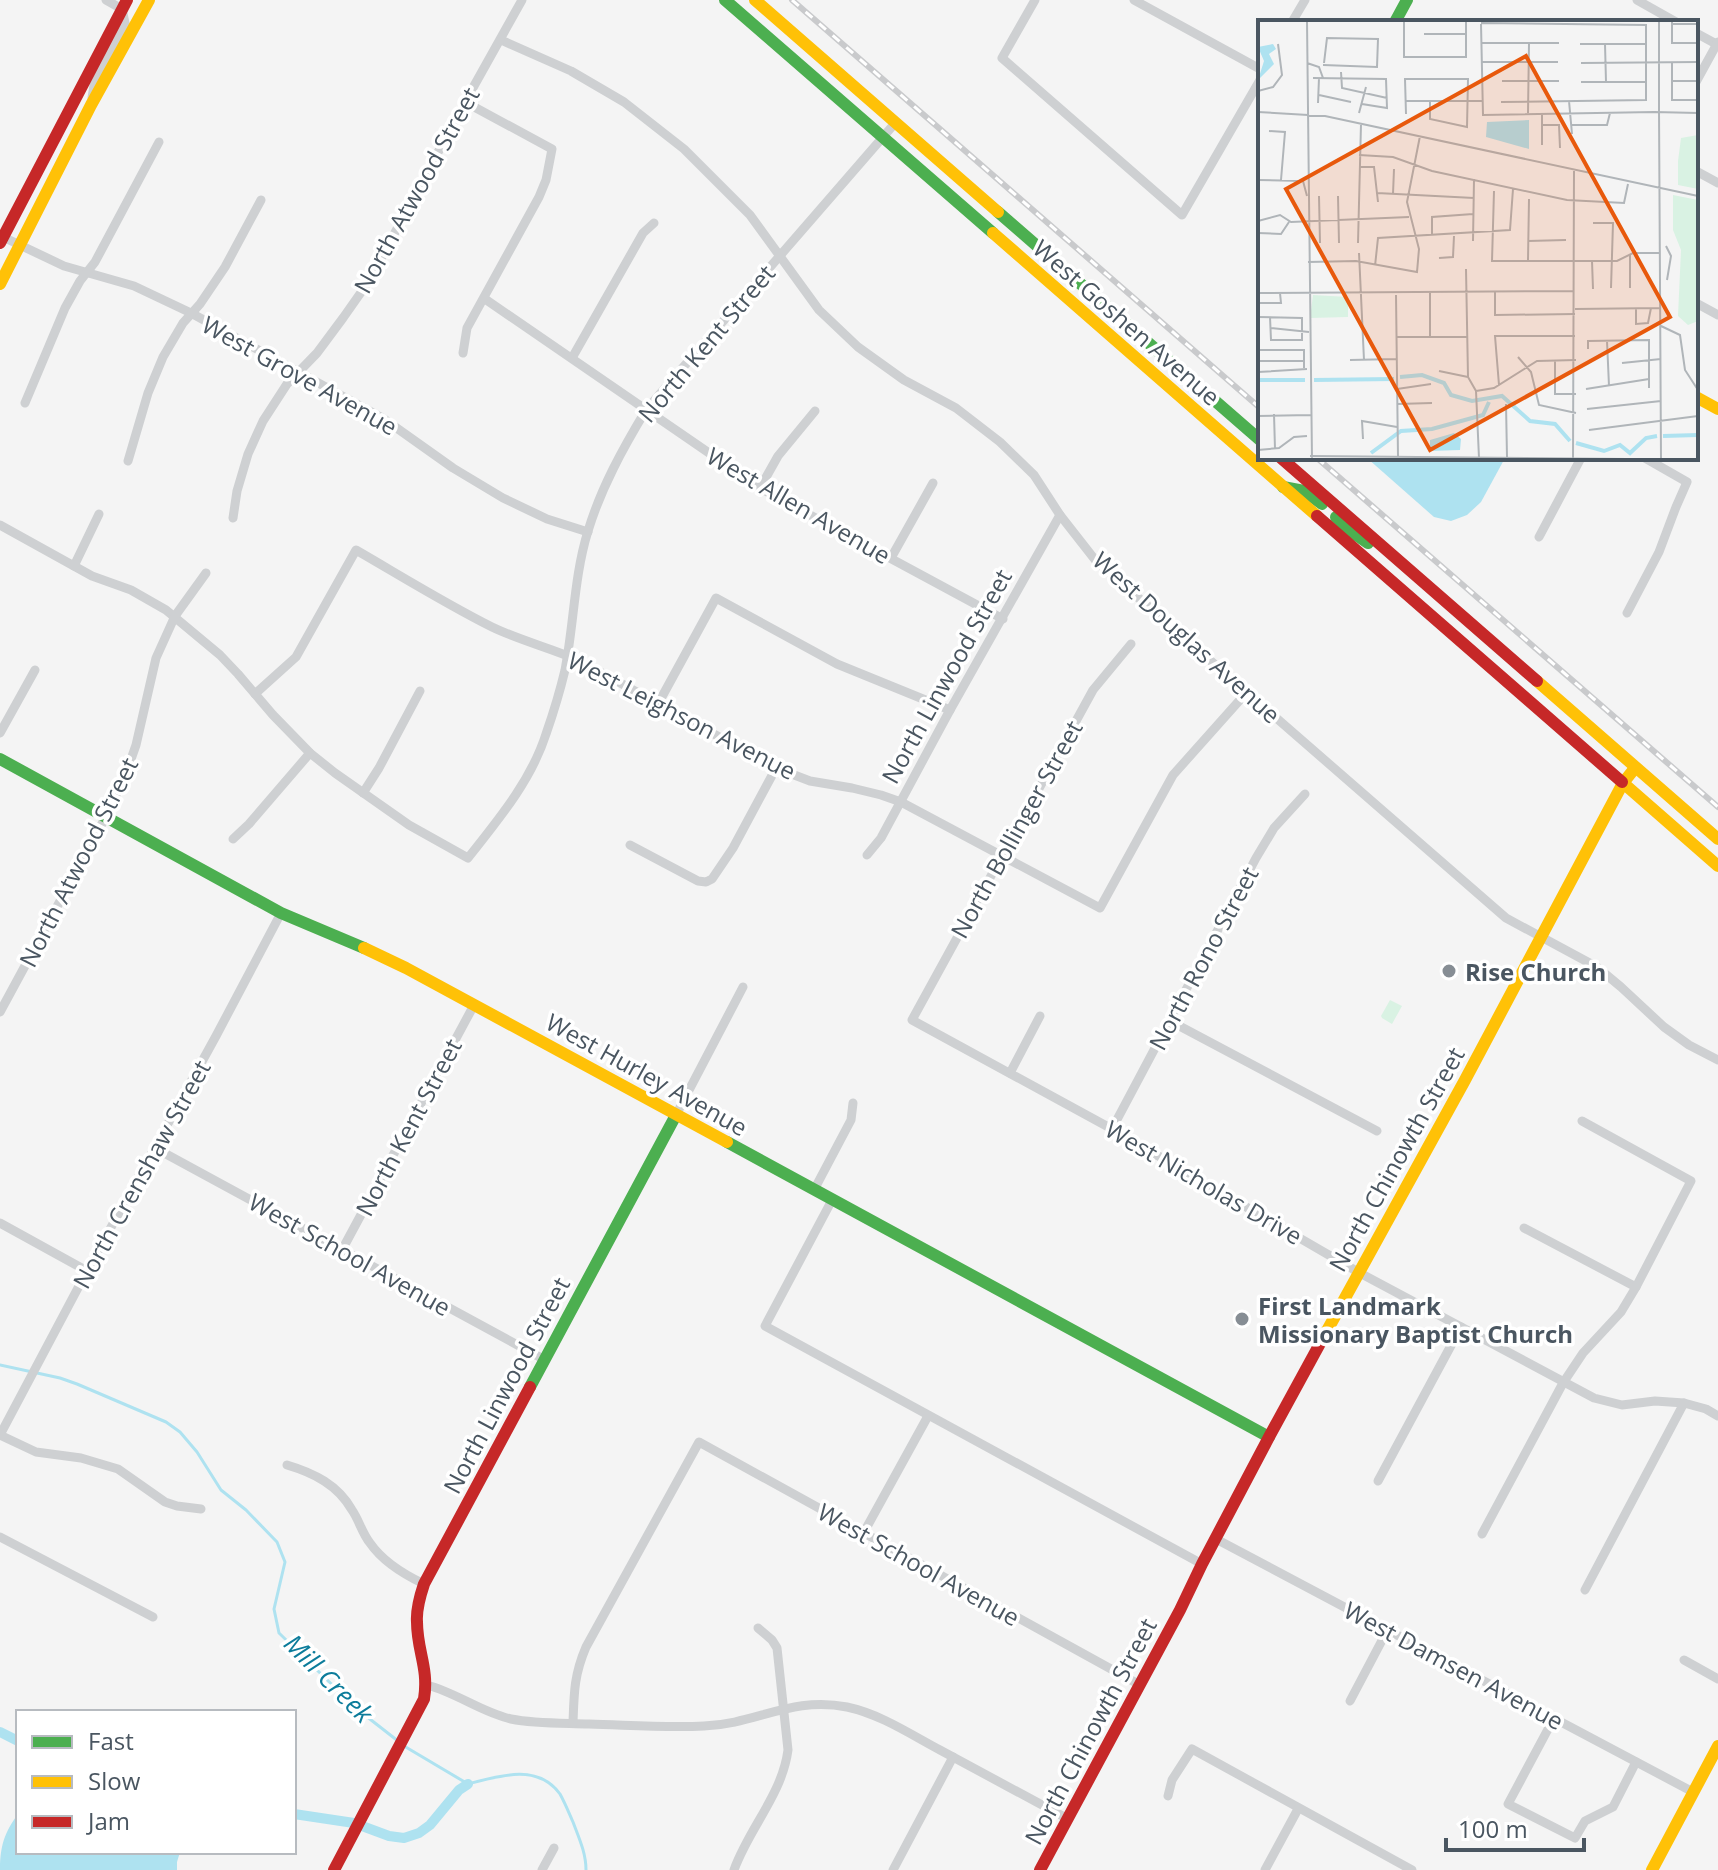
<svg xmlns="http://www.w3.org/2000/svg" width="1718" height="1870" viewBox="0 0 1718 1870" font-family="'Open Sans',sans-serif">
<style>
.green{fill:#d9f2e3}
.water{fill:#aee2f0}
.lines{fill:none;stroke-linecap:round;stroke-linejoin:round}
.stream{stroke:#aee2f0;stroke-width:3}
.canal{stroke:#aee2f0;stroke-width:10}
.street{stroke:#ced0d2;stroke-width:9}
.fast{stroke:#4caf50;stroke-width:12}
.slow{stroke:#ffc107;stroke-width:12}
.jam{stroke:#c62828;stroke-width:12}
.rail-casing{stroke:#c9cacc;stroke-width:6}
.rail{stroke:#fff;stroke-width:3;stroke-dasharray:9;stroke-linecap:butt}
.poi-dot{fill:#868d94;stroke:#fff;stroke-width:3}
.labels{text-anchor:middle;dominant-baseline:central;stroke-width:7;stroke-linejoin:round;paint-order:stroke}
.street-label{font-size:24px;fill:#4a5661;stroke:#fff}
.poi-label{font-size:24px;font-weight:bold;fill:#4a5661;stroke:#fff;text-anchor:start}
.water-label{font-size:26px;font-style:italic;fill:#0c7c9b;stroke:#fff}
.inset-river{fill:none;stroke:#aee2f0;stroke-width:4}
.inset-road{fill:none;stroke:#b0b5b9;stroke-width:2}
.view{fill:#e8590c;fill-opacity:0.15;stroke:#e8590c;stroke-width:4}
.inset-edge{fill:none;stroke:#4a5661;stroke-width:4}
</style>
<rect width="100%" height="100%" fill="#f4f4f4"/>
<path class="green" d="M1390,1000l12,6 -10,18 -10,-6 -1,-2z"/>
<g class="water">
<path d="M1367,458h138l-24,44 -14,13 -16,6 -17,-4z"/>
<path d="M18,1814v38h162l-3,10v8h-177c0,-23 4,-37 18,-56z"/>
</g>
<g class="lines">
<g class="stream">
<path d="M0,1365l60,13 17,6 89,38 14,10 17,20 24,38 25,20 31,32 8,20 -11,47 5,24 78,76 41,32"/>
<path d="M404,1746l64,38c30,-8 70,-21 92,10 5,9 9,19 13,28 6,16 13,31 13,48"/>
</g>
<g class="canal">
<path d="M0,1732l18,9"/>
<path d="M294,1814l60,9 35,13 15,2 15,-5 11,-8 29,-35 9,-6"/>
</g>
<g class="street">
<path d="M1035,0l-33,58 180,157 78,-135"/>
<path d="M1134,0l126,69"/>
<path d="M1637,0l39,22"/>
<path d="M1292,22l13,-22"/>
<path d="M1696,33l22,12"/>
<path d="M501,40l70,31 53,31 60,47 66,66 69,95 39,37 46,33 52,28 44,34 34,33 26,40 36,46 410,357 91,49 24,20 43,40 25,18 29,15"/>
<path d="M1696,82l22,-40"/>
<path d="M92,98l2,-13 31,-62 -3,-14 -16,-9"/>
<path d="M1696,171l22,12"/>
<path d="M1,236l63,30 70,20 57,27 193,106 69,49 50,30 44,21 41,13"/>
<path d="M485,299l275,189 243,131"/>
<path d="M1696,303l22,12"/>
<path d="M463,353l4,-25 72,-131 7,-17 6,-31 -87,-47"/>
<path d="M572,358l71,-125 11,-10"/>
<path d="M25,403l40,-95 15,-27 15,-19 64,-120"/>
<path d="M128,461l20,-68 15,-36 20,-34 17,-19 25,-37 36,-67"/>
<path d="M760,488l18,-32 37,-45"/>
<path d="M233,518l4,-27 11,-37 15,-33 24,-37 30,-31 26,-35 26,-37 96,-179 57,-102"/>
<path d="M0,525l92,51 39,14 35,20 54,45 18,19 35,41 37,38 25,20 74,52 59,33c30,-38 63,-77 78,-124 7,-20 14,-43 19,-64 9,-46 9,-94 23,-139 13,-43 35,-83 58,-121l250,-288"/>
<path d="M1539,537l42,-79"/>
<path d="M891,558l42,-75"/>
<path d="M74,566l25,-52"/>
<path d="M1627,613l32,-61 17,-45 11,-25 -42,-24"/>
<path d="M1131,644l-38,46 -181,330 200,109 246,143 236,126 28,7 33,-4 29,2 22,6 12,7"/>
<path d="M255,694l41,-37 60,-107c45,26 90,54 136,77 29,14 59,21 88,34l196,107 34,13 42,7 29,7 20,7 199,106 73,-133 74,-83"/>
<path d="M658,704l58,-106 121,66 113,46"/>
<path d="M0,733l35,-63"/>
<path d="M363,793l16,-25 41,-77"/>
<path d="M233,839l16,-15 61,-71"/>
<path d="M630,845l68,36 8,1 6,-3 21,-31 43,-80"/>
<path d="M867,855l14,-17 69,-128 110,-195"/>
<path d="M0,1012l111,-205 18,-42 7,-20 20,-87 19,-42 31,-43"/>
<path d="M1170,1021l207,110"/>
<path d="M1010,1073l30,-57"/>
<path d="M676,1115l67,-128"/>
<path d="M1112,1129l144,-271 18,-30 31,-34"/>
<path d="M155,1148l390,212"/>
<path d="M814,1190l37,-70 2,-17"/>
<path d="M832,1200l-67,126 437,238"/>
<path d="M0,1223l87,48"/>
<path d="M1524,1228l112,59"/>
<path d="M342,1250l132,-245"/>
<path d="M0,1435l87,-164 129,-235 65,-123"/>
<path d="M0,1435l36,17 45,6 37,11 47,33 12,4 24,3"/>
<path d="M287,1465c27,8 51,20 65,45 7,10 10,23 18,33 13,19 33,31 54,41"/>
<path d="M1378,1481l83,-154"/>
<path d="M863,1534l65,-118"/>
<path d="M1482,1534l81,-151 20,-30 38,-41 15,-25 55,-106 -109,-60"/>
<path d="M0,1537l153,80"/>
<path d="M1216,1539l477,253"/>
<path d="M1585,1590l99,-187"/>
<path d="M1684,1660l34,19"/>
<path d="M427,1685c30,8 56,28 84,34 25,5 53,4 78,5 39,1 77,4 115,2 53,-2 87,-30 143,-19 33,7 63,27 93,43 42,23 85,46 128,69"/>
<path d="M1350,1701l38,-72"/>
<path d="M1554,1718l-46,86 67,34 10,-17 28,-14 23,-45"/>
<path d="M573,1723c1,-30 1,-48 13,-76l113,-205 441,243"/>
<path d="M1168,1796l4,-16 20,-31 220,121"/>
<path d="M542,1870l12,-22"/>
<path d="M734,1870c15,-42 48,-75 54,-120l-11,-102 -5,-8 -14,-12"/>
<path d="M893,1870l60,-113"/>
<path d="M1265,1870l33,-61"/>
</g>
<g class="fast">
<path d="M725,0l268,233"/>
<path d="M1395,22l12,-22"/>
<path d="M998,212l262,228"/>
<path d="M1283,487l21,4 18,13"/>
<path d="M1336,517l16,15 16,11"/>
<path d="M0,759l281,154 83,35"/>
<path d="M727,1142l542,295"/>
<path d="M530,1387l146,-272"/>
</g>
<g class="slow">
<path d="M755,0l243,212"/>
<path d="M993,233l324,283"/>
<path d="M0,284l91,-179 58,-105"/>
<path d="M1696,397l22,12"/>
<path d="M1537,681l181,158"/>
<path d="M1622,782l96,84"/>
<path d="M364,948l42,20 321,174"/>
<path d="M1323,1338l142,-258 158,-297 12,-15"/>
<path d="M1652,1870l66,-124"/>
</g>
<g class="jam">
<path d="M0,243l127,-243"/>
<path d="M1281,458l256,223"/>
<path d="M1317,516l305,266"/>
<path d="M334,1870l90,-171c5,-31 -7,-48 -7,-77 -1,-13 3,-26 7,-38l106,-197"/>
<path d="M1040,1870l140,-260 22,-46 67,-127 54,-99"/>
</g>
<g class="rail-casing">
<g id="rail">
<path d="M792,0l468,408"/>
<path d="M1317,458l401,349"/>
</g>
</g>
<use href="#rail" class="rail"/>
</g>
<g class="poi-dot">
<circle cx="1449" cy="971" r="8"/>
<circle cx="1242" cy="1319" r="8"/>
</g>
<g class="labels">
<g class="street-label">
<text transform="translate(416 190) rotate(-61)">North Atwood Street</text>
<text transform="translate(1127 322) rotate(41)">West Goshen Avenue</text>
<text transform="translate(706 343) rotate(-50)">North Kent Street</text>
<text transform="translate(300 375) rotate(29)">West Grove Avenue</text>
<text transform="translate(799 505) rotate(30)">West Allen Avenue</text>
<text transform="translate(1187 637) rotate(42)">West Douglas Avenue</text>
<text transform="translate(946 676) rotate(-61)">North Linwood Street</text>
<text transform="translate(682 715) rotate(27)">West Leighson Avenue</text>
<text transform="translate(1016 829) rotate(-61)">North Bollinger Street</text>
<text transform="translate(78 862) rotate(-63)">North Atwood Street</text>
<text transform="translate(1203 958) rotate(-62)">North Rono Street</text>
<text transform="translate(647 1074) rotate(29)">West Hurley Avenue</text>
<text transform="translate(408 1127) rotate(-62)">North Kent Street</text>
<text transform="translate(1396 1159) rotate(-61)">North Chinowth Street</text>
<text transform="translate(141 1174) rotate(-61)">North Crenshaw Street</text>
<text transform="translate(1204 1182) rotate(30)">West Nicholas Drive</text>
<text transform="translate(350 1254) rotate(29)">West School Avenue</text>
<text transform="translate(506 1385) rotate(-62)">North Linwood Street</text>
<text transform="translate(919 1564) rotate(29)">West School Avenue</text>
<text transform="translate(1454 1665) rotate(28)">West Damsen Avenue</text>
<text transform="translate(1090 1731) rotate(-62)">North Chinowth Street</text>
</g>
<g class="poi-label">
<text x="1465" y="971">Rise Church</text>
<text x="1258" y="1305">First Landmark<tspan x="1258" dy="28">Missionary Baptist Church</tspan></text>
</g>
<g class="water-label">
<text transform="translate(329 1678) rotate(45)">Mill Creek</text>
</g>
</g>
<g transform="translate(1258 20)">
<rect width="440" height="440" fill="#f4f4f4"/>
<path d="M440,115v54l-20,-4v-24l3,-23zM415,175l25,5v121l-10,4 -10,-9 3,-66 -8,-20zM55,275l35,2v20l-38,1z" fill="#d9f2e3"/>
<path d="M15,24l3,5 -7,5 5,10 -16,16 6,-19 -6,-14zM271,100v29l-43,-12 1,-15zM196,413l7,6 -1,11 -30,1v-11z" fill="#aee2f0"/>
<path class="inset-river" d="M142,357l22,-2 22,8 7,12 21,6 30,-5 28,25 25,3 15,17M0,360h47M56,360l80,-1M405,416l35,-1M318,423l28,8 16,-6 10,8 16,-15 11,-2M113,433l30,-22 31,-2 51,-14 6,-13"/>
<path class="inset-road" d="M49,1l5,438M146,1v36h62v-36M414,1v22h26M223,3l165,2v75l-145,2M223,4l2,91 171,-3M414,4h26M166,14h42M223,23h78M322,24h66M347,24l1,38M224,42h76M414,42v38h26M49,43l12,4 4,11M323,43l117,-1M65,45l54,2 1,-28 -51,-1 -3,25M83,52l1,16 45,10M55,58l73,1 1,29 -25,-4M244,61h57M414,61h26M323,62h66M0,71l15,-4 9,-12 -4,-31M61,75l32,7M147,81h77M311,81l3,33M60,83l1,-25M401,89l2,350M401,90v-89M0,92l67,4 373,80M396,92l44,1M101,93l7,-26M270,93l1,-70M284,93v32M148,94l-1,-35h63l-1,48 -37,-8v-18M284,105h17l1,23M313,105h36l3,-12M11,111l16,1 -4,48M101,135l34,2 39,14 135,29 57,3 4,-19M101,147h15l4,35M0,160l45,1 4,15M236,171l-2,70h125l16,-8h27M119,173l97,5M135,174l1,-25M61,176l1,47M80,176l1,47M0,201l22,-6 11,7 118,-5M335,203h20l-2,65M0,213l23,1 8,-12M174,216v-19l41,-3M215,221l1,-62M270,221l38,-1M100,223l3,-119M408,226l5,10 -4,24M101,233l5,107M372,234v34M181,238l14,-1 1,-21M270,240l1,-61M334,241l1,28M50,242l48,-1 61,11 2,-23 -12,-47 13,-66M117,246l3,-28 132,-8 3,-41M208,249l2,108 8,14M172,272v45M237,272v23l80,-1M0,273l316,-2M138,275l2,162M0,283h23l-1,-10M378,288v16l12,-1 3,-15M317,289l86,-1M0,297l44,1v22h-31l-1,-23M403,306l19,9 5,35 13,20M13,308l38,4M138,317h71M349,321l2,45M330,329v-8l61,-1v48M0,330h46v18M260,337l13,15 8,33 37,8M92,340l46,-1M297,340v34h21M0,341h46M364,343l39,-4M181,351l29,6M0,352l49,-3M241,365l-4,-49h80M139,369l34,-5M328,369l63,-10M218,371l18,-3 43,-27 39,-1M218,371l3,67M139,384l35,-1M248,384l1,53M329,389l74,-8M16,394l1,35M0,396l53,-1M331,410l109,-14M105,419l-1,-18 35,6M0,430l21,-2 15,-11 13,-1M52,436l317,3M315,439l1,-290"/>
<path class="view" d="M268,36l144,261 -240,133 -144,-261z"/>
<rect width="440" height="440" class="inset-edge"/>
</g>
<rect x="16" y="1710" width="280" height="144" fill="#ffffff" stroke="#b7bbc0" stroke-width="2"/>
<rect x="32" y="1736" width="40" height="12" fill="#4caf50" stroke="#b7bbc0" stroke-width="2"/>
<text x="88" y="1750" font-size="24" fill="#4a5661">Fast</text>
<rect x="32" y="1776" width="40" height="12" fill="#ffc107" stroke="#b7bbc0" stroke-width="2"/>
<text x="88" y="1790" font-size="24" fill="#4a5661">Slow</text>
<rect x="32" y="1816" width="40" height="12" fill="#c62828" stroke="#b7bbc0" stroke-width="2"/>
<text x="88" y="1830" font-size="24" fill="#4a5661">Jam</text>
<path d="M1446 1838v12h138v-12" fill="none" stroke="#4a5661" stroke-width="4"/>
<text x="1458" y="1838" font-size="24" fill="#4a5661" stroke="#ffffff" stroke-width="6" paint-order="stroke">100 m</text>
</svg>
